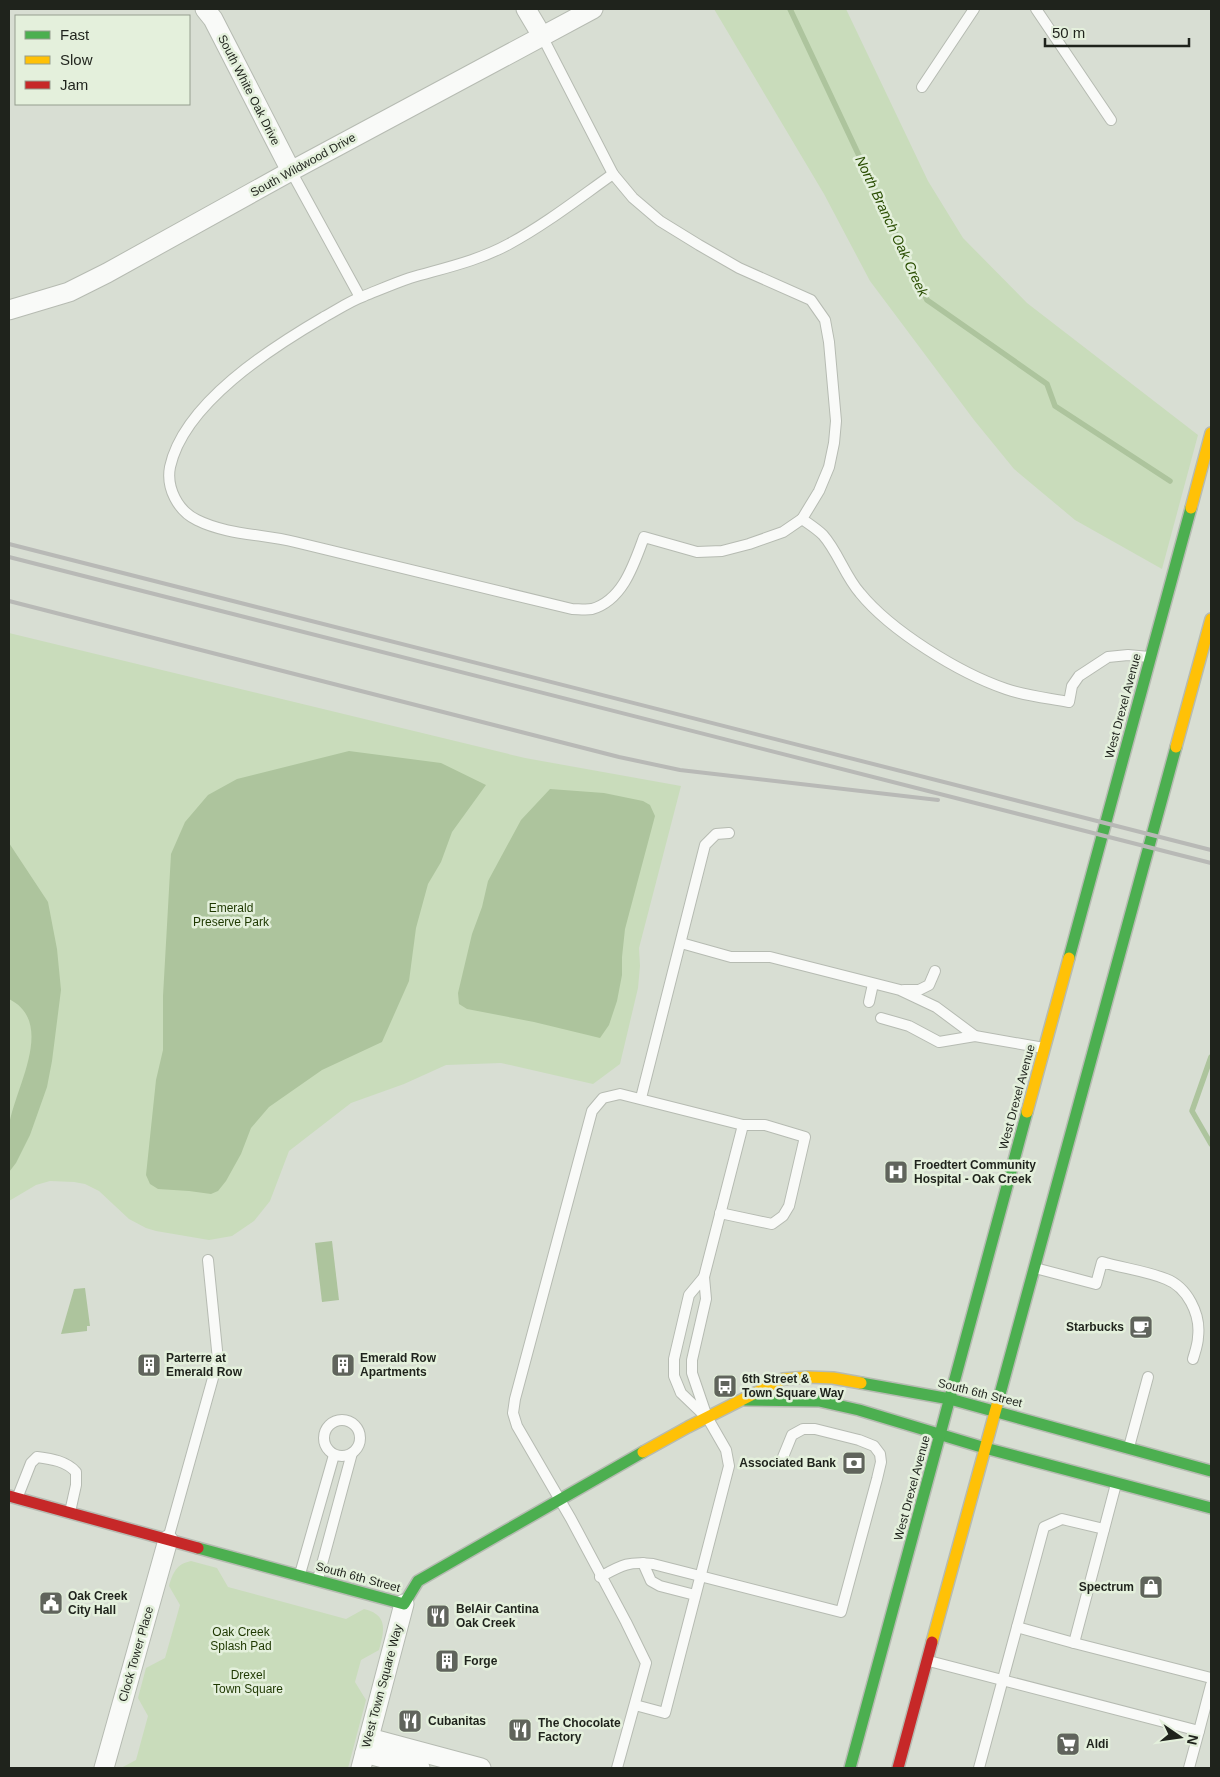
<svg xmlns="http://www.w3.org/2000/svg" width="1220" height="1777" viewBox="0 0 1220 1777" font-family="Arial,sans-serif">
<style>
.green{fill:#c9dcbb}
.water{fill:#adc49d}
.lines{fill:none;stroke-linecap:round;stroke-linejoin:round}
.stream{stroke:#adc49d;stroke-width:5.5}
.lane-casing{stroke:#b6bbb2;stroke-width:12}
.street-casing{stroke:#b6bbb2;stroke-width:21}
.fast-casing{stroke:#b6bbb2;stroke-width:14}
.slow-casing{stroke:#b6bbb2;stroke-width:14}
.jam-casing{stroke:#b6bbb2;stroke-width:14}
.lane{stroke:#f9faf8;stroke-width:10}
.street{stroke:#f9faf8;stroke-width:19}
.fast{stroke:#4caf50;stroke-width:11}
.slow{stroke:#ffc107;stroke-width:11}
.jam{stroke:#c62828;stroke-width:11}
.rail{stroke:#b8b9b6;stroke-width:4}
.labels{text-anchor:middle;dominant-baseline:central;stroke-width:5;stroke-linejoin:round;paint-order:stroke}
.street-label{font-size:12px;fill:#1f231c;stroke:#e4f0dc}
.park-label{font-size:12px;fill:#1e3801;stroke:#e4f0dc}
.poi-label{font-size:12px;font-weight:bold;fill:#1f231c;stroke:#e4f0dc;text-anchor:start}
.water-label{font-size:14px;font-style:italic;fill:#294d00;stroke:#e4f0dc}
</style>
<rect width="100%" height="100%" fill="#d8ded3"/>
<g class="green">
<path d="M714,9h132l82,172 35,57 64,65 171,132 -36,134 -87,-49 -61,-51 -40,-49 -104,-139 -46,-87z"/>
<path d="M9,633l516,125 156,28 -42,162 1,18 -2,22 -18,76 -27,20 -92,-21 -55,2 -42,19 -53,19 -62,48 -19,50 -16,20 -22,15 -23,4 -53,-9 -10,-3 -17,-9 -30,-28 -14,-7 -11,-2 -24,-1 -14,4 -27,16z"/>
<path d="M191,1561l26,7 11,19 118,32 18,-10c25,6 20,22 15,41l-18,10 -6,22 11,18 -18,68h-227l15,-8 12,-44 -10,-18 8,-30 19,-10 15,-53 -11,-19c4,-13 7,-22 22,-25z"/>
</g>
<g class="water">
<path d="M349,751l92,12 45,22 -34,47 -11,30 -13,22 -12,44 -7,53 -27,61 -60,28 -53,37 -18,21 -10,26 -15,27 -8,10 -7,3 -22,-3 -31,-2 -8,-5 -4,-9 10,-95 7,-30v-54l8,-142 14,-32 23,-27 29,-16z"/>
<path d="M550,789l54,4 39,8 7,4 5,11 -30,113 -3,28v18l-5,26 -8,24 -9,13 -66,-16 -67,-13 -8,-5 -1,-11 14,-59 10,-27 6,-26 33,-61z"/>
<path d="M9,843l39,59 9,47 4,41 -9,71 -5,26 -17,48 -14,28 -7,9c0,-15 -2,-32 0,-46 5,-37 48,-103 0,-127z"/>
<path d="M332,1241l7,59 -17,2 -7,-59z"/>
<path d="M85,1288l5,38h-3v5l-26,3 13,-45z"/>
</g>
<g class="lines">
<g class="stream">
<path d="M790,9l137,291 120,84 8,22 115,75"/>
<path d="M1211,1057l-19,54 19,33"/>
</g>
<g class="lane-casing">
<g id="lane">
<path d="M1036,9l75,111"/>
<path d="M542,36l71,138 20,24 27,23 39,24 40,23 72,32 14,20 4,22 7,79 -2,22 -5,24 -10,24 -17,28c7,5 15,10 21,16 15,17 22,41 37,58 31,38 99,80 146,96 20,7 42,9 63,13l3,-16 7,-10 29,-19 20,-2 21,2"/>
<path d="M922,87l52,-78"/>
<path d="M291,171l69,126"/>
<path d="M613,174c-34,24 -67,50 -104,70 -31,17 -65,24 -99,34 -15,5 -31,12 -46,18 -14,5 -27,14 -40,21 -53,31 -140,86 -154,150 -4,21 8,44 27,53 30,15 66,14 98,22 92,22 184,44 277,67 6,0 14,1 20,0 31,-9 42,-45 52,-72l53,15 25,-1 27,-7 34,-12 19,-13"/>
<path d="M681,943l50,14h39l130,33 36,17 39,29 69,12"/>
<path d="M904,990h15l10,-5 6,-14"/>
<path d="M869,1002l4,-18"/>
<path d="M881,1018l28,8 30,16 36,-6"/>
<path d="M641,1098l64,-253 11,-11 13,-1"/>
<path d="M1035,1268l61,16 6,-22c20,6 44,9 64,17 21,8 35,35 32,58 0,7 -3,15 -5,22"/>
<path d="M704,1277l39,-152"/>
<circle cx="342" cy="1438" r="18"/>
<path d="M1129,1447l19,-70"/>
<path d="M1116,1484l-42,159 137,35"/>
<path d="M18,1496l13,-33 6,-6c15,2 29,4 39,15v13l-6,27"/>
<path d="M168,1539l50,-179 -10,-100"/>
<path d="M643,1563l8,18 9,5 35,9"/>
<path d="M300,1574l34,-119"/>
<path d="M600,1577c22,-12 28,-16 53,-13l188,48 36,-133 4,-17 -1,-8 -6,-8 -15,-6 -44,-11h-12l-11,6 -9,22"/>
<path d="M318,1579l34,-126"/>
<path d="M1017,1627l57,16"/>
<path d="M929,1661l270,70 12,-46"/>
<path d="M635,1705l30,8 64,-247 -3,-16 -19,-33 -15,-44v-13l14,-61 -2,-22 -15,18 -15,64v17l7,17 25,24"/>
<path d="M617,1768l29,-105 -20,-41 -55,-103 -54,-93 -4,-13 2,-14 77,-288 11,-13 17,-4 123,31h22l40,12 -16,69 -6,10 -11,8 -52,-11"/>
<path d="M979,1768l65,-241 18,-8 42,10"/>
<path d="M1189,1768l10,-37"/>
</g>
</g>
<g class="street-casing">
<g id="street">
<path d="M205,9l8,10 78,152"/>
<path d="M526,9l16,27"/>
<path d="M9,310l60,-18 38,-19 184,-102 302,-162"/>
<path d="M369,1738l112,30"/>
<path d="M365,1753l55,15"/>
<path d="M104,1768l64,-228"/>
<path d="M361,1768l43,-164"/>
</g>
</g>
<g class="fast-casing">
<g id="fast">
<path d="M1069,958l122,-450"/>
<path d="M861,1383l89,16 261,72"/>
<path d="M745,1400l74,1 40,9 126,38 226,60"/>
<path d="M997,1405l179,-658"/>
<path d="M198,1548l206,56 14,-23 225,-129"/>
<path d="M850,1768l177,-656"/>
</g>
</g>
<g class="slow-casing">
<g id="slow">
<path d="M1191,508l20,-75"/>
<path d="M1176,747l35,-128"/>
<path d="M1027,1112l42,-154"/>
<path d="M643,1452l45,-25 95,-48 25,-2 25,1 28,5"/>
<path d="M932,1642l65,-237"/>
</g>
</g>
<g class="jam-casing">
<g id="jam">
<path d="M9,1496l189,52"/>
<path d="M898,1768l34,-126"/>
</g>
</g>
<use href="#lane" class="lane"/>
<use href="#street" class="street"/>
<use href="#fast" class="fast"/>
<use href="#slow" class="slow"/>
<use href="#jam" class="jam"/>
<g class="rail">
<path d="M9,544l1202,306"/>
<path d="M9,557l1202,306"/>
<path d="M9,601l610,156 61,13 258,30"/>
</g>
</g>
<defs>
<g id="hospital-square" transform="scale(1.25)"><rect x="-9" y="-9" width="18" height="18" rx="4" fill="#60645c" stroke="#e4f0dc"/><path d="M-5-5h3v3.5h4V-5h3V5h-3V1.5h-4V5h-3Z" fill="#fff"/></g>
<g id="cafe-square" transform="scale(1.25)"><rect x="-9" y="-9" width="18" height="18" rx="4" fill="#60645c" stroke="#e4f0dc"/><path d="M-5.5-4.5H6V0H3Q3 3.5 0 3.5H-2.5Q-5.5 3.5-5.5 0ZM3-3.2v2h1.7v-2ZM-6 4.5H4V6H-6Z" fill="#fff"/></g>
<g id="building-square" transform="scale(1.25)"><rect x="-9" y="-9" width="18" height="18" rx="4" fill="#60645c" stroke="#e4f0dc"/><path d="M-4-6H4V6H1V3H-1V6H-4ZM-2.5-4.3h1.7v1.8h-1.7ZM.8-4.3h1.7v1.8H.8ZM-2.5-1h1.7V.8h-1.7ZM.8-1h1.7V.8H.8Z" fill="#fff"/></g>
<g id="bus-square" transform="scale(1.25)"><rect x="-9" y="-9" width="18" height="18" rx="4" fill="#60645c" stroke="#e4f0dc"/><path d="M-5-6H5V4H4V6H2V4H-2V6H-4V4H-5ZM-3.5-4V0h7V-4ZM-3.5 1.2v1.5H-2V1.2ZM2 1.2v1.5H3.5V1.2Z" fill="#fff"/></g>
<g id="bank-square" transform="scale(1.25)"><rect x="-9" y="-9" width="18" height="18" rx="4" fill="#60645c" stroke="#e4f0dc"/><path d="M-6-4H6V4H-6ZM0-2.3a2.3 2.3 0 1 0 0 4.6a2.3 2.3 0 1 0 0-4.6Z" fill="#fff"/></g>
<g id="shop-square" transform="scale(1.25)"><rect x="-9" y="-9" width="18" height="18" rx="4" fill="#60645c" stroke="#e4f0dc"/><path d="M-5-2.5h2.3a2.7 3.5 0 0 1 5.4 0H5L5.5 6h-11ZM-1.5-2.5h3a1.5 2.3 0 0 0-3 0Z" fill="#fff"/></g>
<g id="civic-square" transform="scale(1.25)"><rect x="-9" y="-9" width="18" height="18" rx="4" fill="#60645c" stroke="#e4f0dc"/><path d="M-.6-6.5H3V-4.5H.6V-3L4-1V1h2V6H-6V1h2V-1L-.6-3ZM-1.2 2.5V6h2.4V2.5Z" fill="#fff"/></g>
<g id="restaurant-square" transform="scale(1.25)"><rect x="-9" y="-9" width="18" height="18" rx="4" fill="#60645c" stroke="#e4f0dc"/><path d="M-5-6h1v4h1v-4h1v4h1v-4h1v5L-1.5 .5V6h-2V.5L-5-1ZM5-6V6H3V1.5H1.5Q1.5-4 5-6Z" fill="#fff"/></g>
<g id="supermarket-square" transform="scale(1.25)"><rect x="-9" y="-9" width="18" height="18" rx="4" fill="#60645c" stroke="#e4f0dc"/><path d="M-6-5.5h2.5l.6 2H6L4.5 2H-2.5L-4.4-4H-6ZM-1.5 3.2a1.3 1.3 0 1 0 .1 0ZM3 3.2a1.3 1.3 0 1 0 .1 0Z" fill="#fff"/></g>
</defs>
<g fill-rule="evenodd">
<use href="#hospital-square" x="896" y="1172"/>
<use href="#cafe-square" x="1141" y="1327"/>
<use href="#building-square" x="149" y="1365"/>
<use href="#building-square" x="343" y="1365"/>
<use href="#bus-square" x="725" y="1386"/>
<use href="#bank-square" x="854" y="1463"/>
<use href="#shop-square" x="1151" y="1587"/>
<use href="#civic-square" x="51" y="1603"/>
<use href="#restaurant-square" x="438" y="1616"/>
<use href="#building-square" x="447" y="1661"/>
<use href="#restaurant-square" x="410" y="1721"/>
<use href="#restaurant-square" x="520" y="1730"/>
<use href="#supermarket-square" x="1068" y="1744"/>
</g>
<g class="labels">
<g class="street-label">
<text transform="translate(249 90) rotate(63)">South White Oak Drive</text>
<text transform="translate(303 165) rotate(-29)">South Wildwood Drive</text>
<text transform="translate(1123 706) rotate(-75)">West Drexel Avenue</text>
<text transform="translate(1017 1097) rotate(-75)">West Drexel Avenue</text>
<text transform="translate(980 1393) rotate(14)">South 6th Street</text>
<text transform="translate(912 1488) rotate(-75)">West Drexel Avenue</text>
<text transform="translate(358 1577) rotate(15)">South 6th Street</text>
<text transform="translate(136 1654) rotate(-74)">Clock Tower Place</text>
<text transform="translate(382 1686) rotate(-75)">West Town Square Way</text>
</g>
<g class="park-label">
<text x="231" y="908">Emerald<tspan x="231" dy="14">Preserve Park</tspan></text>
<text x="241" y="1632">Oak Creek<tspan x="241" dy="14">Splash Pad</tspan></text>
<text x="248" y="1675">Drexel<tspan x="248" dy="14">Town Square</tspan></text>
</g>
<g class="poi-label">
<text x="914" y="1165">Froedtert Community<tspan x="914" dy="14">Hospital - Oak Creek</tspan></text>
<text x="1124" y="1327" text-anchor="end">Starbucks</text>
<text x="166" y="1358">Parterre at<tspan x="166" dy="14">Emerald Row</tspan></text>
<text x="360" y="1358">Emerald Row<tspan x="360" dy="14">Apartments</tspan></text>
<text x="742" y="1379">6th Street &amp;<tspan x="742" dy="14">Town Square Way</tspan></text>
<text x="836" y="1463" text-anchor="end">Associated Bank</text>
<text x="1134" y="1587" text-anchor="end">Spectrum</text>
<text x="68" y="1596">Oak Creek<tspan x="68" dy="14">City Hall</tspan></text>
<text x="456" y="1609">BelAir Cantina<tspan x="456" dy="14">Oak Creek</tspan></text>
<text x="464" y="1661">Forge</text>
<text x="428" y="1721">Cubanitas</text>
<text x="538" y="1723">The Chocolate<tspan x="538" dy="14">Factory</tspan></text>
<text x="1086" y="1744">Aldi</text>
</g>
<g class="water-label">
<text transform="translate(892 226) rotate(65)">North Branch Oak Creek</text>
</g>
</g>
<rect width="1220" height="1777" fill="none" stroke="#1f231c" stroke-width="20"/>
<rect x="15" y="15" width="175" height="90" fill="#e4f0dc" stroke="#959e8f"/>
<rect x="25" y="31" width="25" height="8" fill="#4caf50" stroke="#959e8f"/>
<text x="60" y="40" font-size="15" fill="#1f231c">Fast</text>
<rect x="25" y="56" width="25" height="8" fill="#ffc107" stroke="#959e8f"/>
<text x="60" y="65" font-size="15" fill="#1f231c">Slow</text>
<rect x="25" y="81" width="25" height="8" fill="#c62828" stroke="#959e8f"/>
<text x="60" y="90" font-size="15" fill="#1f231c">Jam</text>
<g transform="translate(1180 1737) rotate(103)" stroke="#e4f0dc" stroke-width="4" paint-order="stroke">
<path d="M0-4L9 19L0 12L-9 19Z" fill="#1f231c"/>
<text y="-8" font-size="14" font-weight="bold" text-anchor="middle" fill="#1f231c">N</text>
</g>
<path d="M1045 38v8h144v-8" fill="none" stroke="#1f231c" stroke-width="2.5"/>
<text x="1052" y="38" font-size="15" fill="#1f231c" stroke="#e4f0dc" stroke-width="4" paint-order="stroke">50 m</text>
</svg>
